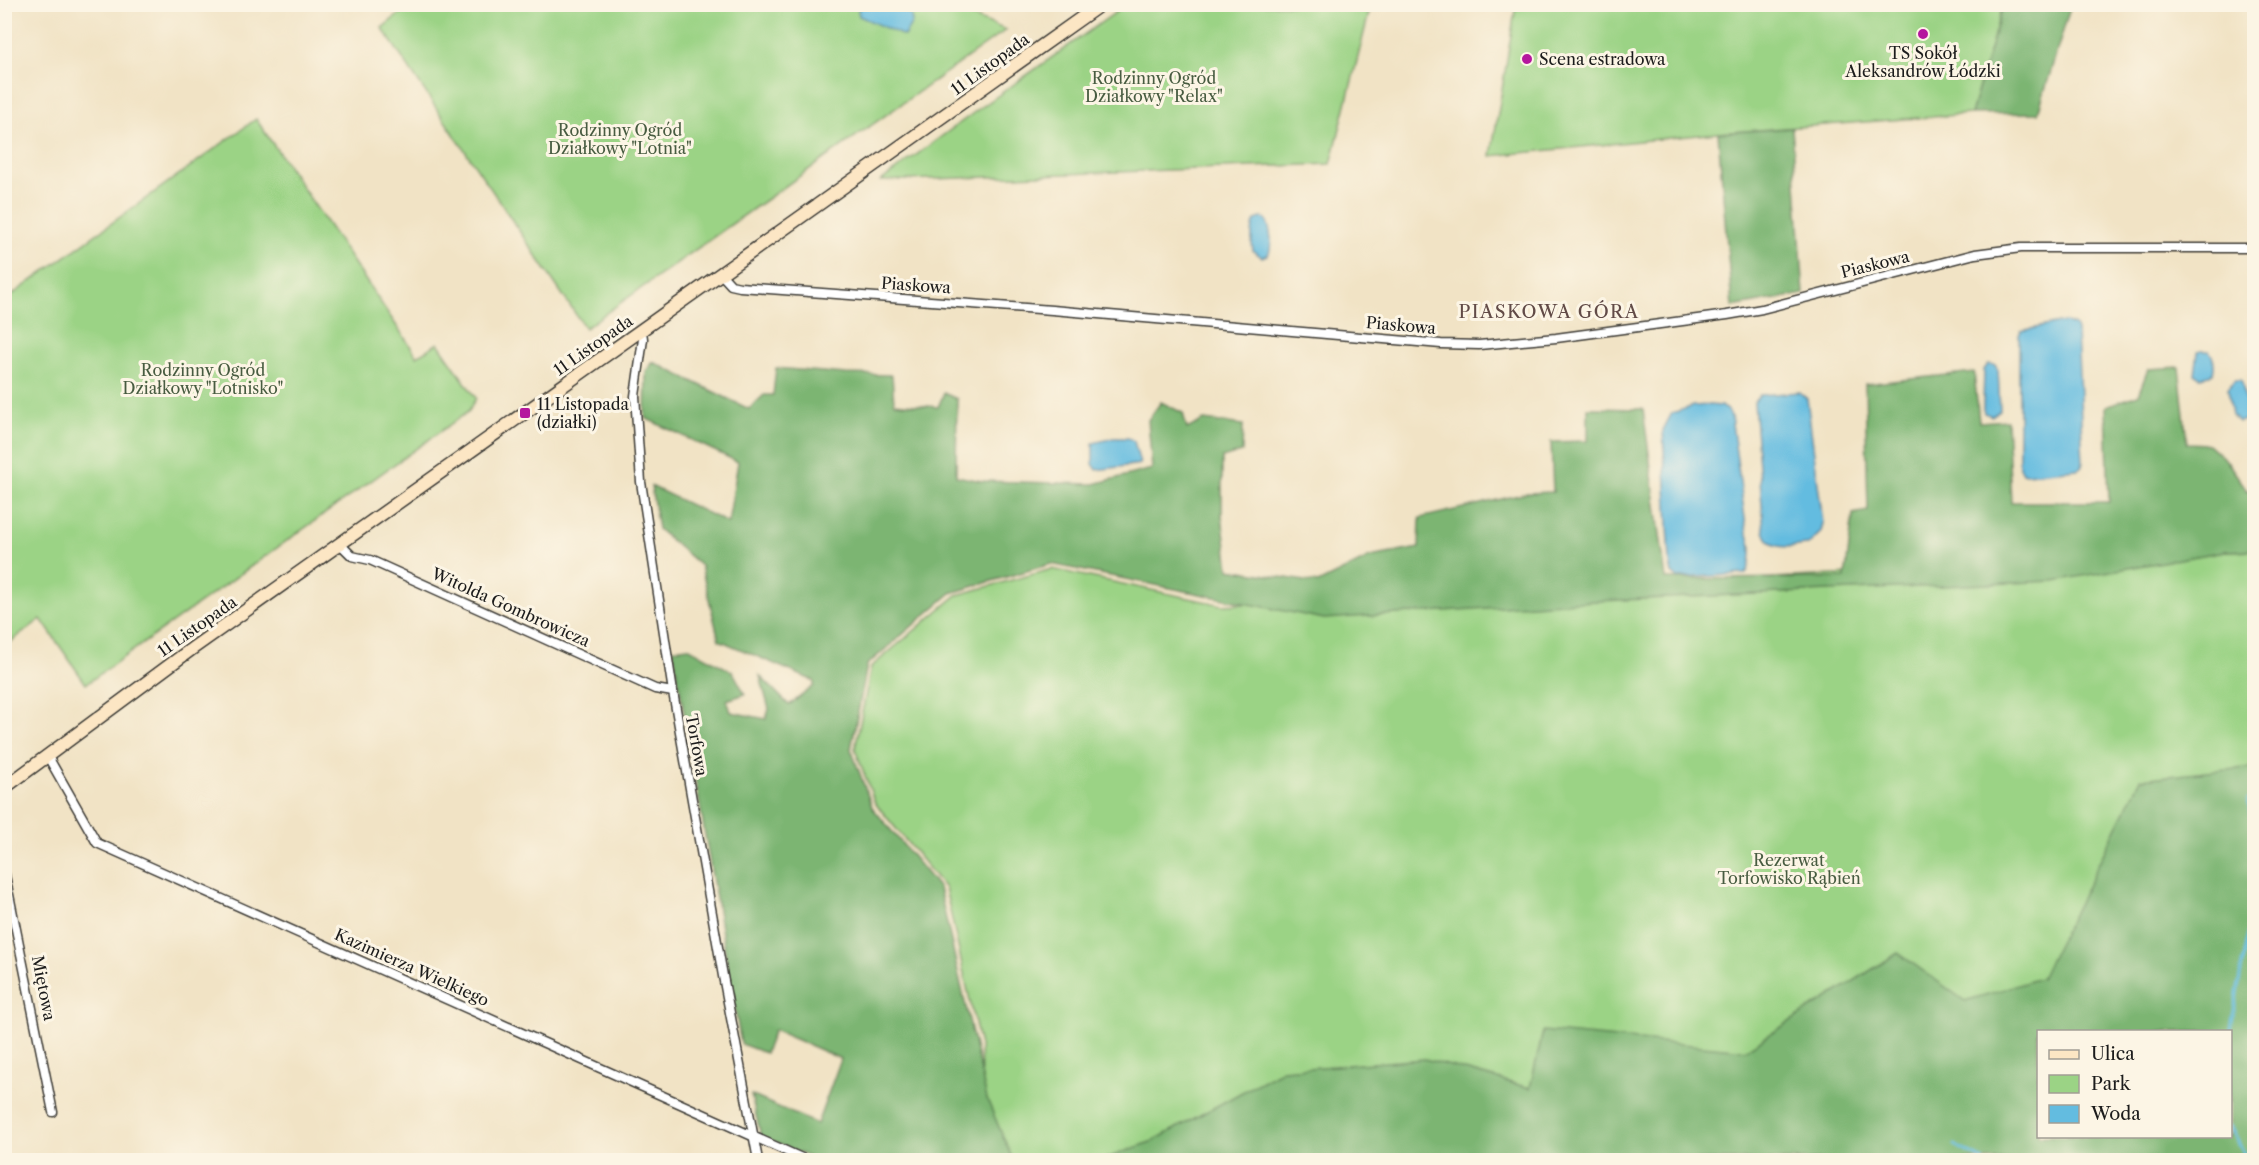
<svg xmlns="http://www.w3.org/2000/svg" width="2259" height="1165" viewBox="0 0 2259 1165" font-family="'Libre Caslon Text',serif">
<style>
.green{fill:#9bd385;stroke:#5c7850;stroke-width:1.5;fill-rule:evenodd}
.forest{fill:#7cb572;stroke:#4c6847;stroke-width:1.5;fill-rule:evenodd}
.water{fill:#63bce0;stroke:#406c7e;stroke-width:1.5}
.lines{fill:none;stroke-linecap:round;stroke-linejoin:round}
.stream{stroke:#63bce0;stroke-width:3}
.street-casing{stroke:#3c3a35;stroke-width:11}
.secondary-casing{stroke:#3c3a35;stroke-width:15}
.street{stroke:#fff;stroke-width:8}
.secondary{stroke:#fce6c4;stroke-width:12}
.poi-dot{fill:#b5179e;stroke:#fcf5e5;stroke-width:2}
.labels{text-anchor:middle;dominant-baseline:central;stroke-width:6;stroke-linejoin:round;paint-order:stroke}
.poi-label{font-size:16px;fill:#1c1c1c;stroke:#fcf5e5;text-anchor:start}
.street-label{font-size:16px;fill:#1c1c1c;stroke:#fcf5e5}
.park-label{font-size:16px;fill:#485c41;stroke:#fcf5e5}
.neighbourhood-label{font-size:18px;letter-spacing:1.5px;fill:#624b47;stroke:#fcf5e5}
</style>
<rect width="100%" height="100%" fill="#fcf5e5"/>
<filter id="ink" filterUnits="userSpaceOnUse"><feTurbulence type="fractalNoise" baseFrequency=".0167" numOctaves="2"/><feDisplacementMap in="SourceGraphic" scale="12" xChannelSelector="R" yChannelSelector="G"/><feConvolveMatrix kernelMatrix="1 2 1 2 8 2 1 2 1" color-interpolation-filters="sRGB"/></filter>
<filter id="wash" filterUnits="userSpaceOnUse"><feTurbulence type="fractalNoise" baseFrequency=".008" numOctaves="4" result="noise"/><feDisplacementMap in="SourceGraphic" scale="24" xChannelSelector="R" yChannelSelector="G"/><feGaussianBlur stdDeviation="1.35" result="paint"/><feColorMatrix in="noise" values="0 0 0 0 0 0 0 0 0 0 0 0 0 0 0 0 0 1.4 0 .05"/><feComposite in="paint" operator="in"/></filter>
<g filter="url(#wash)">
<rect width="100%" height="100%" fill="#f1e3c5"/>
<g class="green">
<path d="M412,4h531l63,26 -421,298 -203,-300z"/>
<path d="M1126,5h245l-40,159 -450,17 95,-70z"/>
<path d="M1516,5h487l-32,109 -253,19 -227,23z"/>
<path d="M256,119l161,237 21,-13 38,55 -7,13 -383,273 -45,-65 -36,27v-346z"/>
<path d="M2254,550v610h-1263l-7,-6 -4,-108 -35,-158 -70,-85 -20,-54 16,-82 86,-72 95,-26 170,36 960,-47 43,-7zM2038,1032h192v104h-192z"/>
</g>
<g class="forest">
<path d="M2003,5h68l-33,108 -67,1z"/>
<path d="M1792,128l12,166 -72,13 -14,-174z"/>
<path d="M653,362l96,47 15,-14h9l3,-27 70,6 46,1 2,28 44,4 6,-14 13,6 -1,77 26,5 112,3 58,-15 -4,-49 13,-18 22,11 4,16 17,-9 39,5 -1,27 -20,6v58l7,53 89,14 52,-26 49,-9 1,-30 107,-25 26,-1 -2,-50 37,-1v-33l55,1 23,170 179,-1 8,-64 15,-3 -3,-127 109,-12 5,50 28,-2 4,82h98l-3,-96 32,-11 10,-26 31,-2 8,76 21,1 18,16 22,31 6,-1v60l-29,1 -171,30 -477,21 -253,17 -273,-55 -100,29 -84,72 -16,84 21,58 67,81 48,211 26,61h-198l-54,-24 -10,-41 66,29 24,-65 -67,-29 -9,23 -24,-9 -68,-395 15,-2 45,25 12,22 -18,6 4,12 35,7 3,-10 -9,-33 29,29 25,-19v-5l-95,-41 -18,-74 -43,-37 -7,-43 77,37 10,-61 -93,-44 1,-46z"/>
<path d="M2254,767v393h-1152l51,-19 129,-71 143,-11 105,29 13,-57 202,19 153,-97 67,48 76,-23 100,-199zM2038,1032h192v104h-192z"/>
</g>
<g class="water">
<path d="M862,4c19,0 34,-1 49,11l1,8 -8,13 -45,-20 -1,-6z"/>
<path d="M1261,218l5,1c5,11 7,26 2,36l-6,2 -9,-6c-2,-11 -2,-21 2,-31z"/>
<path d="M2064,322l11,4 2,5 6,132 -2,4 -4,2 -51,5 -4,-1 -3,-6v-132l2,-4z"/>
<path d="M2201,351h8c6,7 6,15 4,23l-13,3 -5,-3 3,-22z"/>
<path d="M1988,364l7,1 3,5 2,40 -8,6 -8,-3 -1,-4 1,-39z"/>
<path d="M2254,378v40l-16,4 -6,-7 -4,-26 6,-9h6l2,2 3,18h5l1,-19z"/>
<path d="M1799,392l8,7 16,124 -2,9 -13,13c-18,1 -38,8 -44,-14l-10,-129 6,-7z"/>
<path d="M1709,405l12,1 7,4 3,6 16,117c6,10 5,31 -1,41l-68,4 -6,-5 -2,-11 -7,-132 9,-17 22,-7z"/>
<path d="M1114,438h14l6,3 6,23 -43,6 -4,-6v-21z"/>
</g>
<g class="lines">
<g class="stream">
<path d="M2248,800l6,34"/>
<path d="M2230,1034l24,-138"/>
<path d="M2230,1126l17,34"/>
<path d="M1954,1145l29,15"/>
</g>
</g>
</g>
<g filter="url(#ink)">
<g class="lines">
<g class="street-casing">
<g id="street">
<path d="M721,274l10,11 9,2 312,23 389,34 38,1 77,-7 171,-23 35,-6 213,-55 46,-6h233"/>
<path d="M642,331l1,8 -8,57 6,86 32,210 50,284 35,184"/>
<path d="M341,545l11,11 18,4 285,129 18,3"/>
<path d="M47,755l50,88 709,317"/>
<path d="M4,870l49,242"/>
</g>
</g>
<g class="secondary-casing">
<path id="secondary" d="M4,788l189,-140 908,-644"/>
</g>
<use href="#street" class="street"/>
<use href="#secondary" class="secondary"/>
</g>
</g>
<g class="poi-dot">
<circle cx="1923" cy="34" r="6"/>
<circle cx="1527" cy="59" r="6"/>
<rect x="519" y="407" width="12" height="12" rx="3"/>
</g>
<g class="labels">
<g class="poi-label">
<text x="1923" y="53" text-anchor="middle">TS Sokół<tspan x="1923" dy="18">Aleksandrów Łódzki</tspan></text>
<text x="1539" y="59">Scena estradowa</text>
<text x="537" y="404">11 Listopada<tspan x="537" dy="18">(działki)</tspan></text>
</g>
<g class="street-label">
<text transform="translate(990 64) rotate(-36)">11 Listopada</text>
<text transform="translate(1875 264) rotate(-14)">Piaskowa</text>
<text transform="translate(916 285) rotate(4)">Piaskowa</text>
<text transform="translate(1401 325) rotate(5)">Piaskowa</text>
<text transform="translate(593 345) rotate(-35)">11 Listopada</text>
<text transform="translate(511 607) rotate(24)">Witolda Gombrowicza</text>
<text transform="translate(197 626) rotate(-35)">11 Listopada</text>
<text transform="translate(697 745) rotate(80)">Torfowa</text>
<text transform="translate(412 967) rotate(24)">Kazimierza Wielkiego</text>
<text transform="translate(44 988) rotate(79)">Miętowa</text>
</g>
<g class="park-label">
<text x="1154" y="78">Rodzinny Ogród<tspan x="1154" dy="18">Działkowy "Relax"</tspan></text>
<text x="620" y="130">Rodzinny Ogród<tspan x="620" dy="18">Działkowy "Lotnia"</tspan></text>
<text x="203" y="370">Rodzinny Ogród<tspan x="203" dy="18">Działkowy "Lotnisko"</tspan></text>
<text x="1789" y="860">Rezerwat<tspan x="1789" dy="18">Torfowisko Rąbień</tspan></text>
</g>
<g class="neighbourhood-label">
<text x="1549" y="312">PIASKOWA GÓRA</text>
</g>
</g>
<rect width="2259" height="1165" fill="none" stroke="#fcf5e5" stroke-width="24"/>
<rect x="2037" y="1030" width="195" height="108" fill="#fcf5e5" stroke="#a29e95" stroke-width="1.5"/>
<rect x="2049" y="1050" width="30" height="9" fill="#fce6c4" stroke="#a29e95" stroke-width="1.5"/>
<text x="2091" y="1060" font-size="18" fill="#1c1c1c">Ulica</text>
<rect x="2049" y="1075" width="30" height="18" fill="#9bd385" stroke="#a29e95" stroke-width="1.5"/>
<text x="2091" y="1090" font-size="18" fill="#1c1c1c">Park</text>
<rect x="2049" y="1105" width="30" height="18" fill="#63bce0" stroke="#a29e95" stroke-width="1.5"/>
<text x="2091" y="1120" font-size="18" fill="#1c1c1c">Woda</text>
</svg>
